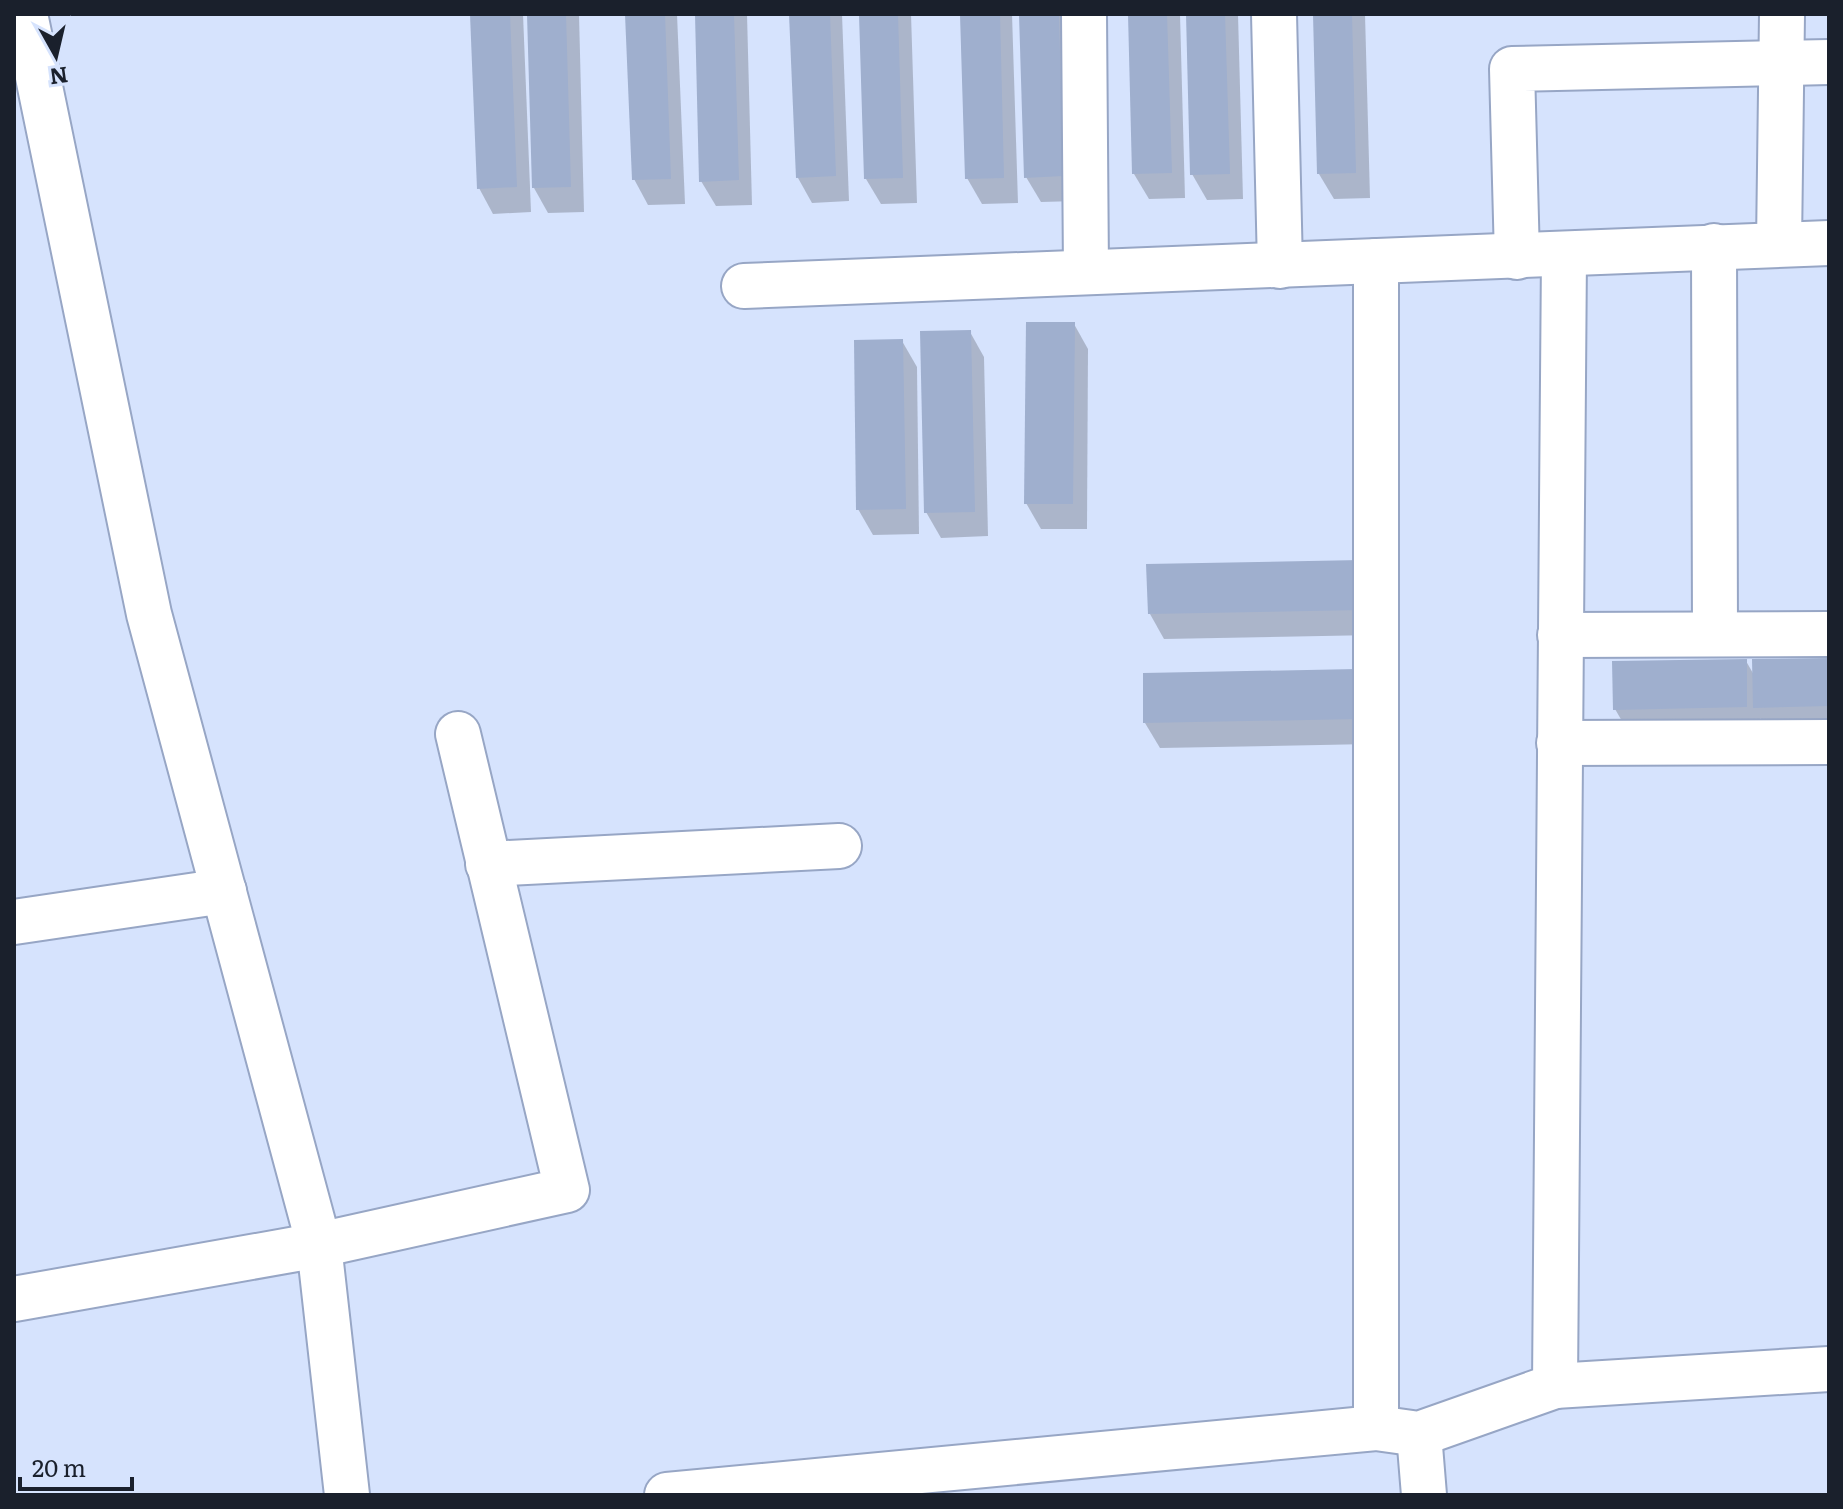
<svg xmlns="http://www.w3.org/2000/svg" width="1843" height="1509" viewBox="0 0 1843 1509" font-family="Literata,serif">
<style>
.shadow{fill:#0003}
.building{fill:#9fafce}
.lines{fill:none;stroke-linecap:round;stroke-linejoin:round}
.minor-casing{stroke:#97a6c5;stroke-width:48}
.minor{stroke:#fff;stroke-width:44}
</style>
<rect width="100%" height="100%" fill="#d6e3fd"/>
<g class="shadow">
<path d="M472,14h51l8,198 -38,2 -14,-26z"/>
<path d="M529,14h50l5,198 -36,1 -14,-25z"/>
<path d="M627,14h50l8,190 -37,1 -14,-26z"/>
<path d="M697,14h50l5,191 -36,1 -15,-25z"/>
<path d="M791,14h51l7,187 -37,2 -14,-25z"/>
<path d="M861,14h50l6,189 -36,1 -15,-25z"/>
<path d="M962,14h50l6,189 -36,1 -15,-26z"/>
<path d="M1021,14h50l6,187 -36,1 -15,-25z"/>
<path d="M1130,14h50l5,184 -36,1 -15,-25z"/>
<path d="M1188,14h50l5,185 -36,1 -15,-26z"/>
<path d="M1315,14h50l5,184 -36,1 -15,-25z"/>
<path d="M1074,324l14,25 -1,180h-46l-15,-26z"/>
<path d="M970,332l14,25 4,179 -47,2 -15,-26z"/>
<path d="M902,341l15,26 2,167 -46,1 -15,-26z"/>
<path d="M1360,562l15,73 -211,4 -14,-25z"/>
<path d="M1829,660v72l-60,1 -9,-15 1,14 -131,3 -15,-26 131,-48 8,14z"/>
<path d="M1356,671l15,73 -211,4 -15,-25z"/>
</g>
<g class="building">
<path d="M470,14h40l7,173 -40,2z"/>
<path d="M527,14h39l5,173 -39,1z"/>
<path d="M625,14h40l6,165 -39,1z"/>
<path d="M695,14h39l5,166 -40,2z"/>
<path d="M789,14h41l6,162 -40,2z"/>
<path d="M859,14h39l5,164 -39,1z"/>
<path d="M960,14h40l4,164 -39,1z"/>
<path d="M1019,14h40l4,162 -39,2z"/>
<path d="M1128,14h39l5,159 -40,1z"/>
<path d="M1186,14h39l5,160 -40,1z"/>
<path d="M1313,14h39l4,159 -39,1z"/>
<path d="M1026,322h49l-2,182h-49z"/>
<path d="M971,330l4,182 -51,1 -4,-182z"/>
<path d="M903,339l3,170 -50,1 -2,-170z"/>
<path d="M1361,560l1,50 -214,4 -2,-50z"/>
<path d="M1829,658v48l-76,2 -1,-49z"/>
<path d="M1747,659v48l-134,3 -1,-49z"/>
<path d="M1357,669l1,50 -215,4v-50z"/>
</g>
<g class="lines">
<g class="minor-casing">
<g id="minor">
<path d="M25,14l124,600 170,631 28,250"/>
<path d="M1084,14l2,258"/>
<path d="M1274,14l6,252"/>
<path d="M1779,244l3,-230"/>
<path d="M1714,246l1,388"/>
<path d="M1517,257l-5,-188 317,-7"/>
<path d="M744,286l1085,-43"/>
<path d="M1560,635l269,-1"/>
<path d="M1559,743l270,-1"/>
<path d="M488,864l351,-18"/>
<path d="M14,922l210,-31"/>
<path d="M14,1299l305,-54 248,-55 -109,-456"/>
<path d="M1555,1386l274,-17"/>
<path d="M1376,1428v-1167"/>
<path d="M1419,1434l5,61"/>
<path d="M667,1495l709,-67 43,6 136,-48 9,-1132"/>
</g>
</g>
<use href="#minor" class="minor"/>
</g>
<rect width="1843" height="1509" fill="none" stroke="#1a202c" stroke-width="32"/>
<g transform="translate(56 56) rotate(172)" stroke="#d6e3fd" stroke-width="6" paint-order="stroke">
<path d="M0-6L14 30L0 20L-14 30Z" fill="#1a202c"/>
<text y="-12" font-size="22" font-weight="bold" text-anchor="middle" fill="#1a202c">N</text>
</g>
<path d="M20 1477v12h112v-12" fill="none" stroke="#1a202c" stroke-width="4"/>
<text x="32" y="1477" font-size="24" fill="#1a202c" stroke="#d6e3fd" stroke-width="6" paint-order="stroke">20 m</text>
</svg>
